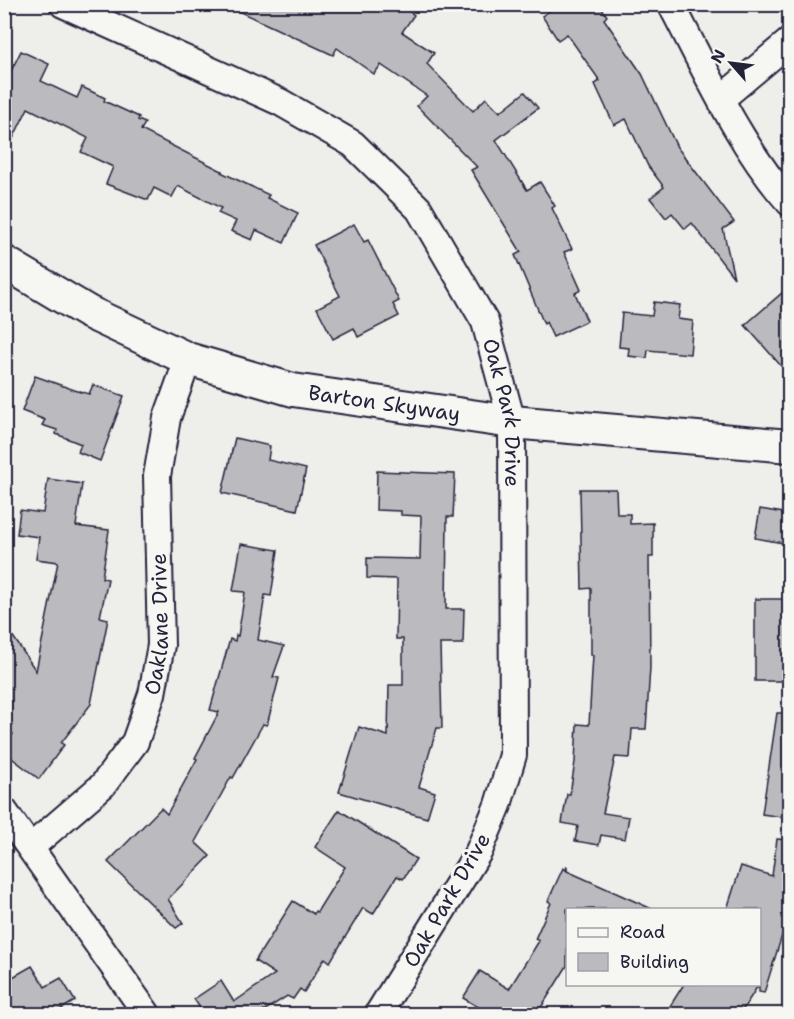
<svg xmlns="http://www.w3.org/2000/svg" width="794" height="1019" viewBox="0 0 794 1019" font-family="'Shantell Sans',sans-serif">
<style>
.building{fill:#bbbbbf;stroke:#22223b;stroke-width:1.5}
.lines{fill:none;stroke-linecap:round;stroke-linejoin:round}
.minor-casing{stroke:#22223b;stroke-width:30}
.tertiary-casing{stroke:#22223b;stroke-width:36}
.minor{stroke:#f6f6f2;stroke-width:26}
.tertiary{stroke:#f6f6f2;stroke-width:32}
.labels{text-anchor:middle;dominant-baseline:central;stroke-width:6;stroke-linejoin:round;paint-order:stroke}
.street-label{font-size:21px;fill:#22223b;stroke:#f6f6f2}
</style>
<rect width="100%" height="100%" fill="#eeeeeb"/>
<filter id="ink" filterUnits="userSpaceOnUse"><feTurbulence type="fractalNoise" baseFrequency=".0167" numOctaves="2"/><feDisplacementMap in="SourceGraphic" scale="12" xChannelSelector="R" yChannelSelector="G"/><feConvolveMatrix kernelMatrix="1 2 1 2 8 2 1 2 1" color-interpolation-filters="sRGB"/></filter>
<g filter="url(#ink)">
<g class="building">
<path d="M223,4h176l15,11 -12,17 32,21 -7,11 46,47 13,-13 14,14 25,-20 13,16 -42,32 31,50 13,-8 15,24 -3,2 20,41 -8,3 17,38 -6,3 12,28 -34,16 -7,-15 -2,2 -29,-69 6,-3 -50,-82 6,-3 -60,-61 10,-10 -46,-31 -7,9 -37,-26 -4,7z"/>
<path d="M560,4h39l8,12 -3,3 38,55 35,73 57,75 -11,7 11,49 -42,-55 -7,6 -13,-16 -6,5 -16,-20 14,-11 -16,-21 -22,-47 -12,6 -19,-41 5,-3 -33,-47 -9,6 -16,-24z"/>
<path d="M21,51l28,13 -8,17 36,17 5,-11 23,11 -1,3 35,16 -1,3 7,3 -4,7 81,41 -1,1 48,23 -2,3 31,15 -14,30 -28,-13 -4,10 -21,-9 5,-10 -18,-8 3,-5 -43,-22 -6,11 -18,-9 -6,12 -42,-16 7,-17 -32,-15 7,-14 -60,-30 -24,49v-72z"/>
<path d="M354,224l10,18 4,-2 31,61 -6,3 6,12 -41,21 -4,-9 -21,11 -16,-31 23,-12 -26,-51z"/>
<path d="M789,287v88l-44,-50z"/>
<path d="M654,302l26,3 -2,14 15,2 -3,33 -42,-4 -1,8 -19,-2 1,-8 -10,-1 3,-34 30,3z"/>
<path d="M35,376l45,16v-1l9,3 4,-9 31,11 -24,65 -22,-9 3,-8 -25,-10 1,-4 -15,-5 3,-5 -23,-9z"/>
<path d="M235,438l35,8 -2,14 38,9 -9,41 -75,-17z"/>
<path d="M377,471l78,3 -2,43h-6l-1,92h18l-1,35h-23l2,84h-5l-18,59 16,5 -8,26 -88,-26 20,-65 29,9 1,-51h14v-46h-7l1,-60 -30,-1v-20l53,1 1,-43 -20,-1v-4l-25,-1z"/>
<path d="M48,479l34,5 -6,42 33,4 -7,48 6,1 -8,38 8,2 -17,85 -30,39 3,2 -25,34 -35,-27v-7l9,-11 -9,-7v-104l32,48 22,-109 -22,-3 3,-22 -22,-3 3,-24 23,3z"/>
<path d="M580,489h36l1,25h13v10l23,-1v34h-4l1,110 -4,62h-14l-2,29 -15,-1 -12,56 26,4 -4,22 -24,-4 -2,10 -24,-4 3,-15 -16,-3 5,-29h3l5,-32 2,-38 12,1 4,-70h-2v-67l-9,1z"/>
<path d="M760,509l29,5v30l-34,-6z"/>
<path d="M241,544l37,6 -7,46 -6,-1 -7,45 26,6 -11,31 6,1 -12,47 -4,-1 -30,54 -2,-1 -36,65 15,14 -42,43 15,24 -7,5 -68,-66 53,-54 6,6 30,-55 -2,-1 24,-46 -9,-2 20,-71 5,2 1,-6 2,1 7,-44 -12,-1z"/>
<rect x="755" y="599" width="34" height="82"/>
<path d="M777,713h12v105l-27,-4z"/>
<path d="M339,810l77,49 -13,20 -6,-3 -24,38 -10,-6 -33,54 -5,-4 -21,34 -4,-3 -7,10 -6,-3 -28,18h-55l-10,-15 27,-18 13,21 41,-28 -20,-13 38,-60 21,13 1,-3 2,1 28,-45 -30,-20z"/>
<path d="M777,839l12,1v73l-25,80 -5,-1v-83h-32l14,-43 31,10z"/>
<path d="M567,866v5l85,38h-85v57l-30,48h-47l-27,-16 17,-27 29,18 30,-48 -4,-2 16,-36 -3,-2 15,-33 3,2z"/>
<path d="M32,966l13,21 16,-9 14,23 -22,13h-49v-32z"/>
<path d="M684,984h75l-19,30h-75z"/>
</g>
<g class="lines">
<g class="minor-casing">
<g id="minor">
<path id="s1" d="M63,4l217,98 73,42 66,65 66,113 27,100 1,333 -15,50 -19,46 -101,163"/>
<path d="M671,4c34,65 70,145 119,199"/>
<path d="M721,99l69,-58"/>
<path d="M4,811l143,203"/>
<path id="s2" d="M31,847l72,-62 32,-43 17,-48 9,-49 -4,-169 10,-58 21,-59"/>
</g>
</g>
<g class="tertiary-casing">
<g id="tertiary">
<path id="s3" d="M4,262l84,50 100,47 105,31 219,32 278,24"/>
</g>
</g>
<use href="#minor" class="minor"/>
<use href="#tertiary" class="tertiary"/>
</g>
</g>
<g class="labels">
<g class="street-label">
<text stroke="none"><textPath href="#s3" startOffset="410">Barton Skyway</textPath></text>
<text stroke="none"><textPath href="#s1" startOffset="639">Oak Park Drive</textPath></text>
<text stroke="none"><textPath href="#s2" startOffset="270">Oaklane Drive</textPath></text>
<text transform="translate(447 900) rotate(-60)">Oak Park Drive</text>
</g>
</g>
<rect width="794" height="1019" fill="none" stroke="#f6f6f2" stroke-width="24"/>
<rect x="12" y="12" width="770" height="995" fill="none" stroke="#22223b" stroke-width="2" filter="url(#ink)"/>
<rect x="566" y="908" width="195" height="78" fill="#f6f6f2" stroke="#a1a1a9" stroke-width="1.5"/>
<rect x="578" y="928" width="30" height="9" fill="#f6f6f2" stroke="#a1a1a9" stroke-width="1.5"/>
<text x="620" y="938" font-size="18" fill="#22223b">Road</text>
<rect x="578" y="953" width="30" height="18" fill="#bbbbbf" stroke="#a1a1a9" stroke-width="1.5"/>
<text x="620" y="968" font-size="18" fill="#22223b">Building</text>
<g transform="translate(731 63) rotate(298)" stroke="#f6f6f2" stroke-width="4.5" paint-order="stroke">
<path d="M0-4.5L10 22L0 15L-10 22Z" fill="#22223b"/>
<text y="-9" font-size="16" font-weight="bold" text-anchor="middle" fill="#22223b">N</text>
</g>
</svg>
